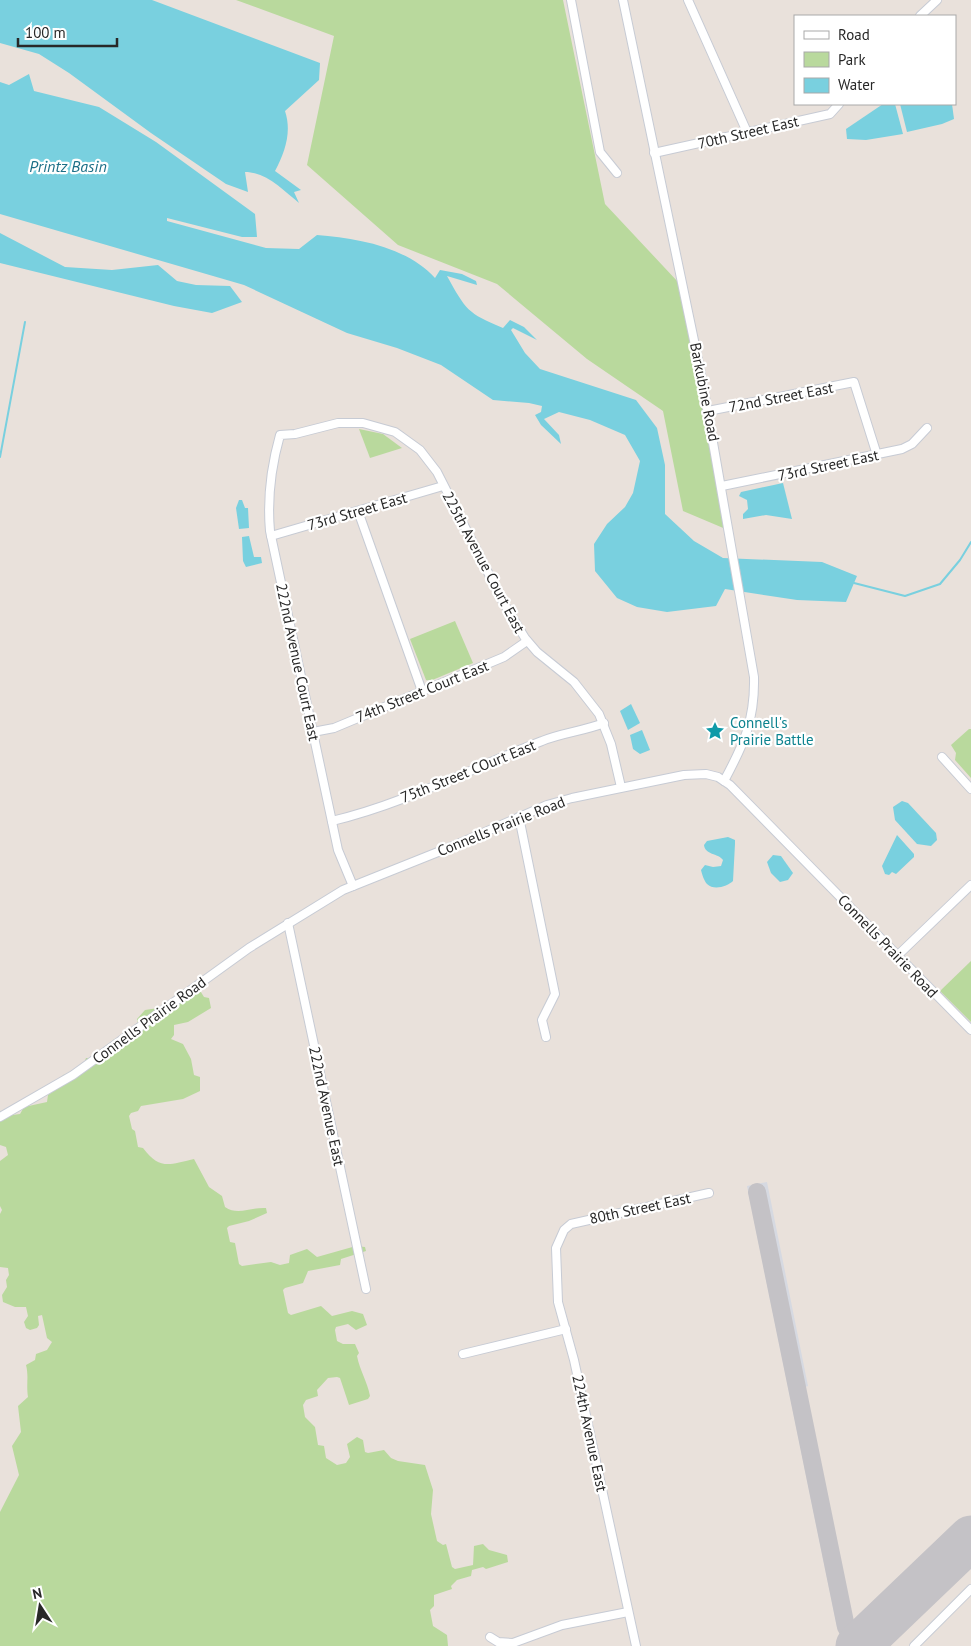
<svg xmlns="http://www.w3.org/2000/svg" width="971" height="1646" viewBox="0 0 971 1646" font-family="'PT Sans',sans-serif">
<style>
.airport{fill:#d6d9e1}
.green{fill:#b9d99d}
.water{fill:#79d0df}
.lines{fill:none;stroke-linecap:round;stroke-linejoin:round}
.stream{stroke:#79d0df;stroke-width:2}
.taxiway{stroke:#c4c2c6;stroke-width:18}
.runway{stroke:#c4c2c6;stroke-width:45}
.minor-casing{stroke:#c7cbd4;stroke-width:10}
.minor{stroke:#fff;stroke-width:8}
.labels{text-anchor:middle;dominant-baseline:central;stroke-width:4.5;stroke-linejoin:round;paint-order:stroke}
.street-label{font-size:15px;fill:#282828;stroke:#fff}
.culture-label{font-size:15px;fill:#0d838f;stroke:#fff;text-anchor:start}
.water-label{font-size:16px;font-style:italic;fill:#1c6f87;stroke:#fff}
</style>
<rect width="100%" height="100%" fill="#e9e1db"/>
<path class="airport" d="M767,1182l41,204 -8,3 51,238 3,8 4,2 113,-107v15l-104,101h-20l-10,-19 -90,-441z"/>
<g class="green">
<path d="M236,0h327l42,204 73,78 50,248 -45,-19 -20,-100 -76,-52 -90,-75 -99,-39 -91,-80 27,-129z"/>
<path d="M359,429l24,5 19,14 -32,10z"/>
<path d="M455,621l18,42 -43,18 -4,-1 -16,-41z"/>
<path d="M969,729h2v49l-16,-18 1,-7 -5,-8z"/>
<path d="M971,961v61l-31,-31z"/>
<path d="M199,989l5,8 5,1 2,10 -23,14 -14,3v10l-3,4 12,5 8,15 3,16 6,2v14l-17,8 -42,7 -3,5 -7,2 -2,3 3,13 3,2 3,16 5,1c17,22 25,17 51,11l15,28 13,9 3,11c13,9 26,0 41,1l1,5 -18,8 -20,5 -2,2 3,14 5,1 4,21 3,2 29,-4 9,3 9,-2 1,-8 17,-6 10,8 39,-11 9,1 1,4 -25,8 -1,6 -32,6 -5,12 -18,5 -2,2 5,23 3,2 30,-9 11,10 20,-5 11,3 4,11 -11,5 -8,-6 -12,3 -1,3 2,11 6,3h12l4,9 -2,3c3,15 10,25 13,40l-2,3 -19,6 -9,-27 -3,-1 -9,1 -11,12 1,6 -12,4 -3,5 2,12 10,10 3,18 6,1 2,12 11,7 9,-2 4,-6 -3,-13 10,-7 6,3 2,12 3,1 16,-3 7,8 7,3 27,4 8,25 -2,24 6,27 6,4 3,-1 6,23 3,2 18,-4 1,-19 9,-2 6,6 18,5 1,7 -22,7 -3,-2 -11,3 -1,6 -14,4 -6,6 1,3 -18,6v11l-4,4 3,16 14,9 1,11h-448v-134l19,-37 -7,-29 9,-14 -3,-26 10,-9c-2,-13 1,-20 -2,-32l9,-5 1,-6 11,-4 5,-8 -5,-4 -5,-23 -4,1 1,9 -2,3 -7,2 -4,-2 -2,-6 4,-6 -2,-9h-11l-12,-5 -1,-7 5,-8 -1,-7 3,-5 -1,-7 -8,-1v-53l2,-4 -2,-4v-45l8,-6 -2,-8 -6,-2v-26l5,-3 15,-2 4,-7 23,-5 1,-7 10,-7 5,-13 18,-4 5,-13h21l6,-18 26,-12 -2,-9 8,-9 34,-5 6,-9z"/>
</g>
<g class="water">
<path d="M0,0h152l168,63 -1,17 -34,31c7,21 0,41 -10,60l26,19 -7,2 5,11c-16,-13 -33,-31 -54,-31l3,20 -22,-8 -75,-51 -82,-60 -30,-19 -39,-11z"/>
<path d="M29,74l5,17 65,16 57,35 99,72 2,23h-15l-75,-19v3l99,27 33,1 18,-14c40,3 90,12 118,43l5,-8 22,4 14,7 1,4 -30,-9c19,34 20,37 56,52l7,-8 14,7 13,13 -24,-12 -2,2 14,23 15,16 96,31 21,28 8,37v49l29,27 29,17 99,4 35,14 -11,26 -49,-2 -72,-11 -9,17 -49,6 -30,-5 -20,-9 -22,-27 -1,-27 13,-20 18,-17 8,-14 7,-32 -15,-26 -35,-15 -31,-8 -15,7 15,16 2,9 -20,-19 -6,-10 6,-3 1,-6 -13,-3 -36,-3 -52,-35 -44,-17 -50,-15 -103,-48 -244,-71v-132l9,3z"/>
<path d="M883,104h12l8,30 -37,6 -19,-1 -1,-10z"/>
<path d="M900,104h52l2,15 -12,5 -35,8z"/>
<path d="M0,233l65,34 47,3 46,-5 19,16 19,4 34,1 12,16 -30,11 -38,-7 -174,-43z"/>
<path d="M783,483l9,36 -26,-4 -23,4v-5l5,-5 -1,-9 -8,-4 2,-4z"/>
<path d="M239,500h3l3,8h3l1,20 -10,1 -3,-21z"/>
<path d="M249,536l5,21h7l1,6 -16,4 -3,-6 -1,-24z"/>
<path d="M631,704l9,19 -12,7 -8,-19z"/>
<path d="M642,730l8,20 -10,4 -7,-5 -3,-14z"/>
<path d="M902,801l6,2 28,30 1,7 -6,6 -14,-2 -22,-24 -2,-13z"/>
<path d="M897,835l17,19v3l-18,17 -4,-2 -3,3 -4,-1 -3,-8z"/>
<path d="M728,837l7,3v4l-2,37c-5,5 -19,10 -26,3 -3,-3 -5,-10 -6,-14l4,-5 8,2 8,-1 2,-6c-5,-7 -18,-5 -19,-15l3,-4z"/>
<path d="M773,855l8,1 12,17 -5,7 -8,2 -9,-9 -4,-11z"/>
</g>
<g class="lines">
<g class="stream">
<path d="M0,457l25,-135"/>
<path d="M854,583l51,13 35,-12 20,-24 11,-18"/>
</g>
<path class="taxiway" d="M757,1192l89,435 13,18"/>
<path class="runway" d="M858,1646l113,-108"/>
<g class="minor-casing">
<g id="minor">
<path d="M571,0l29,152 17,21"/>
<path d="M623,0l78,374 53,303c1,43 -10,67 -30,104"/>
<path d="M688,0l59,132"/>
<path d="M920,16l17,-16"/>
<path d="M654,153l176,-39 9,-10"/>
<path d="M708,411l146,-29 23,73"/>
<path d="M722,486l180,-37 10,-5 15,-16"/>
<path d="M358,511l64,180"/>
<path d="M271,536l172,-50"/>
<path d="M313,732l21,-4 170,-71 23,-16"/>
<path d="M942,757l29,32"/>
<path d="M519,817l36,177 -13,26 4,17"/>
<path d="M332,821c72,-17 140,-53 210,-80 19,-8 42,-10 62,-18"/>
<path d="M353,886l-15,-36 -68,-319c-3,-34 1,-64 10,-96l15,-1 43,-11h25l32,9 25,18 17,22 66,130 22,36 12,14 37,30 25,32 12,30 10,43"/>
<path d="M288,923l78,366"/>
<path d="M897,956l74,-71"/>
<path d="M0,1117l73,-42 176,-127 94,-58 110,-44 94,-41 25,-7 112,-23 22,-1 12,3 12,8 241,245"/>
<path d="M463,1354l103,-25"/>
<path d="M490,1637l8,5 15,1 49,-18 66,-13"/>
<path d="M636,1646l-62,-286 -16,-58 -2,-54 8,-18 7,-6 138,-31"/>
<path d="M914,1646l57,-57"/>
</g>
</g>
<use href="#minor" class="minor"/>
</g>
<defs>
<g id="sight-bare" transform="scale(1.5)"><path d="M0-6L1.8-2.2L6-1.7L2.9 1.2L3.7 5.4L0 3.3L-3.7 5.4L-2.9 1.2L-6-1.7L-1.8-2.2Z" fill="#0f9aa8" stroke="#fff" stroke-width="2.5" paint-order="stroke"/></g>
</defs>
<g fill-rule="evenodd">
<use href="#sight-bare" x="715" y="731"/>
</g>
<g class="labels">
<g class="street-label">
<text transform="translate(748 132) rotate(-13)">70th Street East</text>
<text transform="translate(705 392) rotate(79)">Barkubine Road</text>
<text transform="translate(781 397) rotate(-11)">72nd Street East</text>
<text transform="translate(828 465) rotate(-12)">73rd Street East</text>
<text transform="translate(357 511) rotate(-16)">73rd Street East</text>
<text transform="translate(484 562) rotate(62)">225th Avenue Court East</text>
<text transform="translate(298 662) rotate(78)">222nd Avenue Court East</text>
<text transform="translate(422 691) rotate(-22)">74th Street Court East</text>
<text transform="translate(468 771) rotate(-22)">75th Street COurt East</text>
<text transform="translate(501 826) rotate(-22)">Connells Prairie Road</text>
<text transform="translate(888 946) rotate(46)">Connells Prairie Road</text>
<text transform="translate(149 1020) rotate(-36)">Connells Prairie Road</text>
<text transform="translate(327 1106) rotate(78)">222nd Avenue East</text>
<text transform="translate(640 1208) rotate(-12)">80th Street East</text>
<text transform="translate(590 1433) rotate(78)">224th Avenue East</text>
</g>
<g class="culture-label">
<text x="730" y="722">Connell's<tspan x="730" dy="17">Prairie Battle</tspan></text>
</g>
<g class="water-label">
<text x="68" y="166">Printz Basin</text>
</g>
</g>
<rect x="794" y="15" width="162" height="90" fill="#ffffff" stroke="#a9a9a9"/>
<rect x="804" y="31" width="25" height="8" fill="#ffffff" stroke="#a9a9a9"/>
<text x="838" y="40" font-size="15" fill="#282828">Road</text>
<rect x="804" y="52" width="25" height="15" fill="#b9d99d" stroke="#a9a9a9"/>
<text x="838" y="65" font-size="15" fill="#282828">Park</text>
<rect x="804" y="78" width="25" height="15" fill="#79d0df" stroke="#a9a9a9"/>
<text x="838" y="90" font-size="15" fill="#282828">Water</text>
<g transform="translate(40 1606) rotate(348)" stroke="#ffffff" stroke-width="4" paint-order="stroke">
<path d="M0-4L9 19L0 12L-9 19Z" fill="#282828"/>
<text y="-8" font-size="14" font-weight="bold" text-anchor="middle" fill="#282828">N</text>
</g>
<path d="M18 38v8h99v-8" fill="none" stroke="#282828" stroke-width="2.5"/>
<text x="25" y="38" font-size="15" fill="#282828" stroke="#ffffff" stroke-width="4" paint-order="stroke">100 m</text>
</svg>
